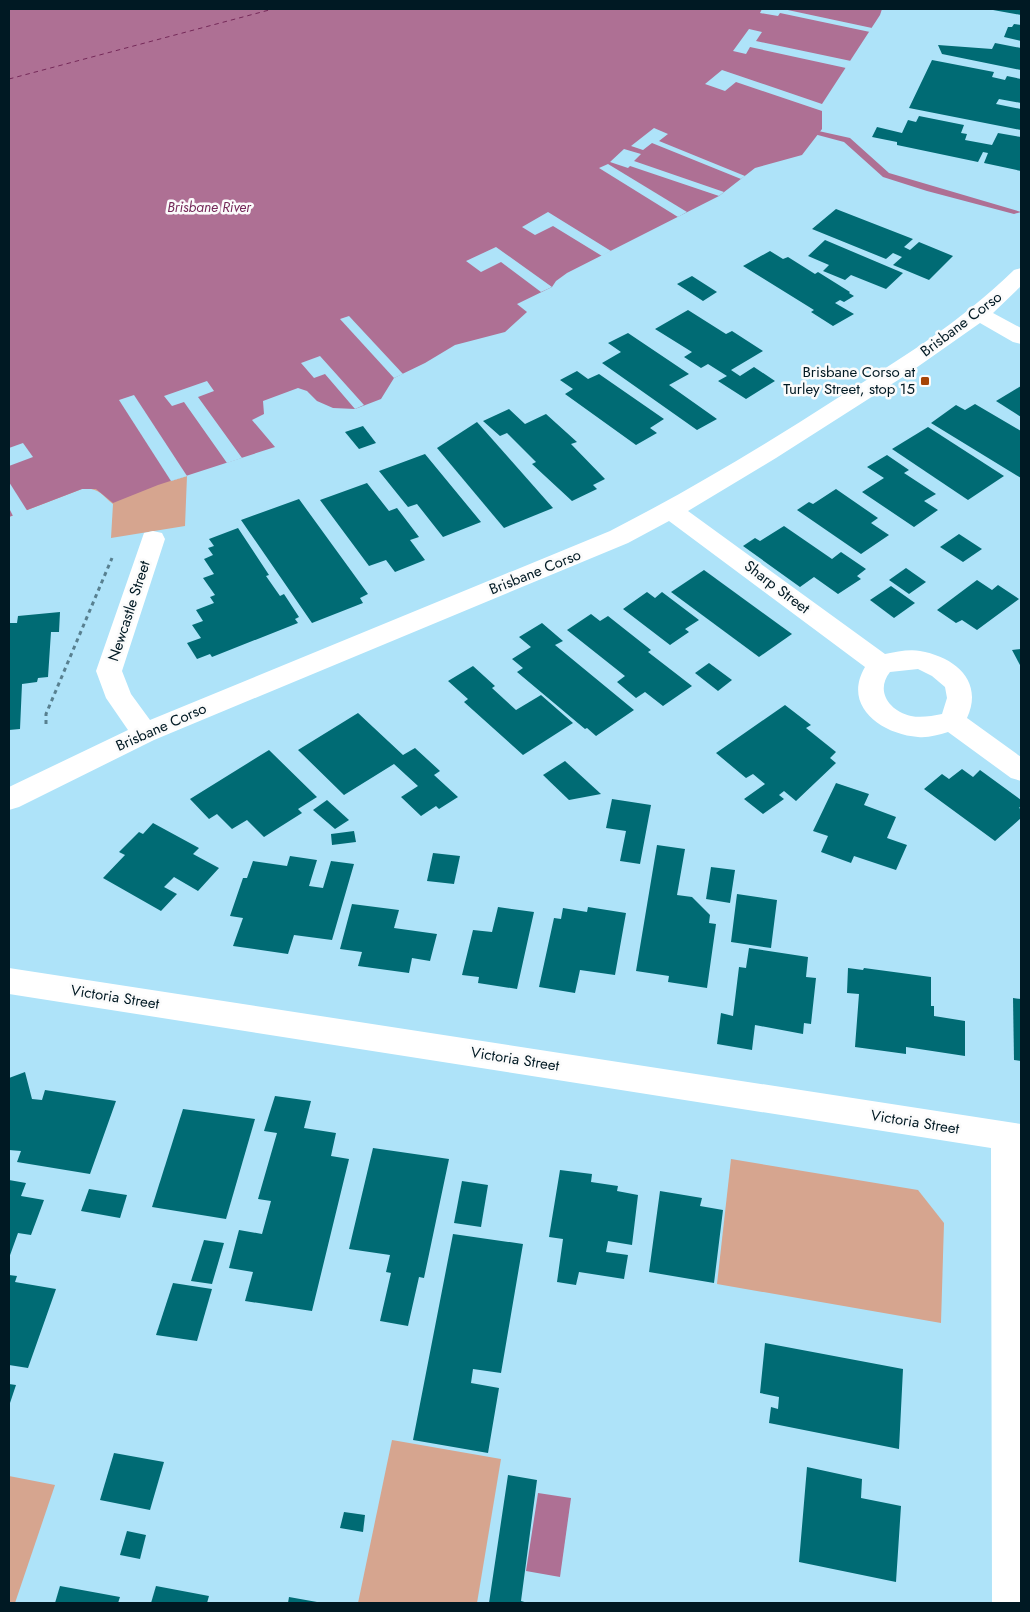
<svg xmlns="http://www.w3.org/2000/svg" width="1030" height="1612" viewBox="0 0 1030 1612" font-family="Jost,sans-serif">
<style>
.green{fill:#d6a58f}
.water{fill:#ae7094}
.pier{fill:#aee3f9}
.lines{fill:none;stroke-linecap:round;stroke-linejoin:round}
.stream{fill:#ae7094;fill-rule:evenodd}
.ferry{stroke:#752959;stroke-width:1;stroke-dasharray:4.5 4;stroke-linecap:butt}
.building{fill:#006b74}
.path{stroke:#588090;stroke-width:3;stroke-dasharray:4 4;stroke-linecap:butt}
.minor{fill:#fff;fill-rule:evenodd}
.poi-dot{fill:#a64406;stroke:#fbfbfb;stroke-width:2}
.labels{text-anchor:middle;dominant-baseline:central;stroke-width:5;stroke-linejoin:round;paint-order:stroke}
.far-water-label{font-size:14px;font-style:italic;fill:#752959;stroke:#fbfbfb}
.street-label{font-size:15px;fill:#001923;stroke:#fbfbfb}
.poi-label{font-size:15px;fill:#001923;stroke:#fbfbfb;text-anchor:end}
</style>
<rect width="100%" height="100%" fill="#aee3f9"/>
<g class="green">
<path d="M132,446l39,35 16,-5 -2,50 -74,12 2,-34c-12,-10 -15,-17 -31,-15l-73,28z"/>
<path d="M731,1159l187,31 26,33 -3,100 -224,-39z"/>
<path d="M392,1440l109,19 -24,144h-119z"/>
<path d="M9,1476l46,9 -40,118h-6z"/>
</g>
<g class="water">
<path d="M9,9h873l-2,6 -58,89v25l-20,26 -47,13 -36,28 -152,77 -11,8 -4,6 -35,17 10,8 -22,20 -50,13 -30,18 -31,15 -13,21 -26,10 -22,-1 -16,-7 -10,-10 -9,-3 -35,13 1,13 -12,6 23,27 -117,38 -45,18 -17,-14h-14l-73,28z"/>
<path d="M538,1493l33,5 -11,79 -34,-6z"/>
</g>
<g class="pier">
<path d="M762,9h21l89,19 -2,4 -90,-19 -2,3 -18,-3z"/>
<path d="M749,29l13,3 -6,9 95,20 -5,7 -96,-21 -4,7 -13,-3z"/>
<path d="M722,70l100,34v7l-86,-29 -11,9 -20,-7z"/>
<path d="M654,128l14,6 -9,7 86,35 -4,3 -89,-36 -9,7 -12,-4z"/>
<path d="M624,149l17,5 -7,7 90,31 -5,4 -89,-30 -2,2 -18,-6z"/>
<path d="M608,164l79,48 -9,5 -79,-49z"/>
<path d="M548,212l63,39 -9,5 -49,-30 -18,9 -13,-8z"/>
<path d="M496,247l56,40 -11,5 -40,-30 -20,10 -15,-11z"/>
<path d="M349,316l54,58 -9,4 -54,-59z"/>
<path d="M320,356l44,49 -9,4 -30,-35 -11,4 -13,-15z"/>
<path d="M207,381l7,10 -16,6 44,61 -15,5 -43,-61 -12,4 -8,-10z"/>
<path d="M134,395l53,81 -16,5 -52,-81z"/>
<path d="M23,443l10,14 -24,9v-18z"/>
<path d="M9,482l19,30 -14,6 -5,-10z"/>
</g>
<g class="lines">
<path class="stream" d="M814,130l36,8 39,35 132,39 -7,2 -87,-23 -44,-14 -39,-35 -30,-8z"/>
<path class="ferry" d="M9,79l264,-70"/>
</g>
<g class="building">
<path d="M993,9h28v6l-28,-5z"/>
<path d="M1014,24l7,1v16l-17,-4 4,-10h4z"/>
<path d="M995,43l26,5v22l-79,-16 -4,-9 54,4z"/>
<path d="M932,60l62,12 -2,5 13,3 2,-4 14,3v24l-22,-4 -3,5 25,5v21l-112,-22z"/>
<path d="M919,116l45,9 -3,8 6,1 -2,6 27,5 6,-12 23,4v34l-37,-8 4,-10 -5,-1 -5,10 -81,-17v-3l-25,-5 5,-10 25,6 6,-13 8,2z"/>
<path d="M836,209l77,30 -9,8 6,3 9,-8 34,14 -24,24 -36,-15 9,-8 -9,-4 -7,6 -74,-30z"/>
<path d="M825,240l78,33 -17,16 -35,-14 -6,5 -22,-9 6,-6 -21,-9z"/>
<path d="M770,251l13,8 5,-2 27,17 3,-2 32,20 -1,1 5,3 -10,6 -4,-2 -5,3 19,11 -21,12 -22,-14 3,-2 -71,-44z"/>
<path d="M692,276l25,16 -14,9 -26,-17z"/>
<path d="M688,310l38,24 6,-3 31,20 -32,19 9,6 14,-9 21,14 -29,18 -28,-18 9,-5 -19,-12 -7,4 -17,-11 8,-5 -37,-23z"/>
<path d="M628,333l61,41 -20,11 48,34 -20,11 -95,-67 19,-11 -13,-9z"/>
<path d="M577,371l11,8 11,-5 65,45 -14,9 7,5 -21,12 -71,-51 8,-5 -13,-9z"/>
<path d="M1021,386v31l-25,-16z"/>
<path d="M975,404l46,27v47l-90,-55 25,-18 9,5z"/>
<path d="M509,409l16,15 21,-10 31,28 -6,2 34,35 -12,6 4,4 -25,12 -40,-37 4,-2 -29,-29 -7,3 -17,-15z"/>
<path d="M477,422l76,86 -49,20 -67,-80z"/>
<path d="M363,426l13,17 -17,6 -14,-17z"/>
<path d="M928,427l76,49 -36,24 -76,-51z"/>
<path d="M425,454l56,68 -38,15 -26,-33 -9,3 -29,-36z"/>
<path d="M887,455l22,15 -5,3 32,21 -12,7 14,9 -24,17 -52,-35 22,-14 -17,-11z"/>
<path d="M367,483l22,28 8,-3 22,29 -9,3 15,20 -30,12 -9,-12 -17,6 -49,-66z"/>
<path d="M836,489l42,29 -7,5 18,12 -28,19 -64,-44 12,-8 4,2z"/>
<path d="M299,499l69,95 -8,4 3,5 -51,20 -71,-103z"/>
<path d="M784,526l48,33 9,-7 25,17 -9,7 4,3 -23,15 -24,-17 -14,10 -57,-41 12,-8 5,3z"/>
<path d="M238,528l31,47 -3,1 14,20 4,-2 15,23 -4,2 3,4 -86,34 -2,-3 -13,5 -10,-16 14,-5 -9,-13 11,-4 -7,-11 18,-7 -4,-6 5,-2 -12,-17 11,-4 -10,-15 9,-4 -5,-7 6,-2 -5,-7z"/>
<path d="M959,534l23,15 -19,13 -23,-15z"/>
<path d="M906,568l20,14 -17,12 -20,-14z"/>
<path d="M704,570l88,64 -33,23 -88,-65z"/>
<path d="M977,580l15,10 6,-5 21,14 -42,31 -15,-10 -6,3 -19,-13z"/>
<path d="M891,586l24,17 -21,15 -24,-18z"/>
<path d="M647,592l8,6 7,-6 37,28 -14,9 4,3 -19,13 -47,-36z"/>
<path d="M60,612l-1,20h-8l-3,45 -10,1 -1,4 -15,2 -2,45 -11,1v-107h8l1,-7z"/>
<path d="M591,614l9,7 8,-5 43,34 -3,2 44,34 -29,20 -18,-14 -9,6 -19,-16 8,-6 -58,-46z"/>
<path d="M542,623l21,18 -8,4 79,65 -38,26 -9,-8 -2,1 -68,-57 6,-4 -11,-9 19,-12 -12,-10z"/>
<path d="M1021,649v18l-9,-17z"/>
<path d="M709,663l23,17 -14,11 -23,-18z"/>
<path d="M473,666l22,20 -3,2 24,22 25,-15 32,28 -50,32 -59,-53 4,-3 -20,-18z"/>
<path d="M785,705l26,20 -5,3 30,24 -6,6 6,5 -40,38 -12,-10 -5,4 5,4 -21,15 -19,-15 21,-15 -12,-10 -7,4 -30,-25z"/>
<path d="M358,713l45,42 12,-7 25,23 -6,4 24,22 -19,12 -3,-3 -15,10 -20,-19 17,-11 -24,-22 -50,31 -46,-45z"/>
<path d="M269,750l48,47 -19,12 4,4 -38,24 -17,-17 -15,9 -15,-15 -8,5 -19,-20z"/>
<path d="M565,761l36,33 -32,6 -26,-25z"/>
<path d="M962,769l11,8 7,-7 41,30v6l-2,2 2,1v9l-26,23 -71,-52 18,-15 7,5z"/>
<path d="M836,783l33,11 -5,11 32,12 -9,21 20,7 -11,25 -42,-14 -3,7 -30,-11 7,-16 -15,-5z"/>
<path d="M612,799l39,6 -11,59 -20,-3 6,-30 -20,-3z"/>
<path d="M327,800l22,20 -14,9 -22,-19z"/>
<path d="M153,823l46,25 -6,6 26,14 -21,23 -24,-14 -10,10 13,7 -16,17 -58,-33 22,-23 -6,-3 20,-20 4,2z"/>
<path d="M354,831l2,11 -24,3 -1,-11z"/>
<path d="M657,845l28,4 -8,46 15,2 18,18 -1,8 7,1 -9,64 -39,-6 1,-6 -33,-5z"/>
<path d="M433,853l27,3 -6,28 -27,-3z"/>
<path d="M290,856l27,4 -8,26 14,2 8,-27 23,3 -22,76 -38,-5 -6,19 -55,-8 10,-28 -13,-2 13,-38h4l6,-17 34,5z"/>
<path d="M711,867l24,3 -5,33 -24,-4z"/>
<path d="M737,894l40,6 -6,48 -40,-6z"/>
<path d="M352,904l47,6 -5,18 43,6 -7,27 -18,-3 -3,15 -51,-7 4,-14 -22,-3z"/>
<path d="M498,907l36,5 -17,77 -39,-6 1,-6 -17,-2 11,-45 19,2z"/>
<path d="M588,907l38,6 -11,62 -35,-5 -5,23 -36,-6 15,-69 7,1 2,-11 24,4z"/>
<path d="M749,948l59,9 -2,20 10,1 -5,46 -7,-1 -1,11 -48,-9 -3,25 -35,-6 4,-31 12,3 6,-49 7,1z"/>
<path d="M848,968l15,2 1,-2 67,9v29h3v10l31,5v35l-59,-9v7l-51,-7 4,-53 -12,-1z"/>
<path d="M1013,998l8,1v62l-7,-1z"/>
<path d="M25,1072l7,27 10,1 3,-10 71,11 -26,73 -73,-12 4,-11 -12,-1v-72z"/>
<path d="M275,1096l36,5 -7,27 32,5 -5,23 18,3 -37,152 -67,-10 8,-29 -24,-4 10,-38 23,4 9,-33 -13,-2 19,-66 -13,-2z"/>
<path d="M183,1109l72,10 -29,100 -74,-12z"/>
<path d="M373,1148l76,11 -25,119 -5,-1 -11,49 -28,-5 11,-48 -5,-1 4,-17 -41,-6z"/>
<path d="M560,1170l32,4 -1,8 27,4 -1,5 21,4 -6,50 -24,-4 -2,11 22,3 -4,24 -45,-7 -3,13 -19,-3 6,-43 -14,-2z"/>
<path d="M9,1180l17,3 -5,13 23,4 -13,35 -13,-2 -9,25z"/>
<path d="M462,1181l26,4 -7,42 -27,-4z"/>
<path d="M89,1189l38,6 -7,23 -39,-7z"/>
<path d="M660,1191l42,7 -2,8 23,4 -9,73 -65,-11z"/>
<path d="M453,1234l70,10 -22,129 -28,-4 -2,14 28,5 -11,65 -75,-13z"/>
<path d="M204,1240l20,3 -12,41 -21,-3z"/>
<path d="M9,1275l8,1 -2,6 41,7 -28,79 -19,-3z"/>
<path d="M173,1283l39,6 -15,52 -41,-6z"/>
<path d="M765,1343l138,26 -4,80 -130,-26 2,-16 7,2 1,-12 -19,-4z"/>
<path d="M9,1384l7,1 -7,21z"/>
<path d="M114,1453l50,9 -14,48 -50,-10z"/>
<path d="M807,1467l55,12 -1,19 40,8 -5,76 -97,-20z"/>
<path d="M508,1475l29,5 -16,121 7,2h-39z"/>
<path d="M344,1512l21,3 -2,17 -23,-4z"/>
<path d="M127,1531l19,4 -6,24 -20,-4z"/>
<path d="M60,1586l60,11 -2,6h-63z"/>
<path d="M156,1586l53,10 -2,7h-56z"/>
<path d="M289,1597l28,5 -1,1h-28z"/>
</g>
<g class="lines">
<path class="path" d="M46,724v-10l66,-156"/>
<g class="minor">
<path d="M1021,268v18l-28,27 28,15v16l-8,-2 -33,-19 -74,52 -130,83 -88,53 197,143c11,-2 24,-5 35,-3 35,6 64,30 47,67l54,39v24l-10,-3 -63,-46c-10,3 -20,6 -30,5 -37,-3 -76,-31 -53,-70l-196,-146 -41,22 -474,197 -135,67 -10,3v-23l119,-57 -22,-32 -10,-27 48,-138 9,-2 9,2 3,6 -43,132 9,23 19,26 460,-189c78,-40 153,-85 226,-132 63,-39 125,-77 178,-129zM918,669l14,7 13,11 2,11 -5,16c-10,2 -21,4 -31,2 -22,-5 -36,-25 -21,-44z"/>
<path d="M9,968l1012,156v479h-29l-1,-455 -982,-154z"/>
</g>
</g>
<rect class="poi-dot" x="920" y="376" width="10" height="10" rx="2.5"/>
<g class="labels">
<g class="far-water-label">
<text x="209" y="207">Brisbane River</text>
</g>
<g class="street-label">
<text transform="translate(961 324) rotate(-37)">Brisbane Corso</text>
<text transform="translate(535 572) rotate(-22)">Brisbane Corso</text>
<text transform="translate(777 587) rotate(37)">Sharp Street</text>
<text transform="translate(129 611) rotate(-72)">Newcastle Street</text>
<text transform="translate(161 727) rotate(-24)">Brisbane Corso</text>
<text transform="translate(115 997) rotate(9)">Victoria Street</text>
<text transform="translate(515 1059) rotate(9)">Victoria Street</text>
<text transform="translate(915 1122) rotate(9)">Victoria Street</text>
</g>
<g class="poi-label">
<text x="915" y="372">Brisbane Corso at<tspan x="915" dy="17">Turley Street, stop 15</tspan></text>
</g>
</g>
<rect width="1030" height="1612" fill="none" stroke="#001923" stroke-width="20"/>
</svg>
